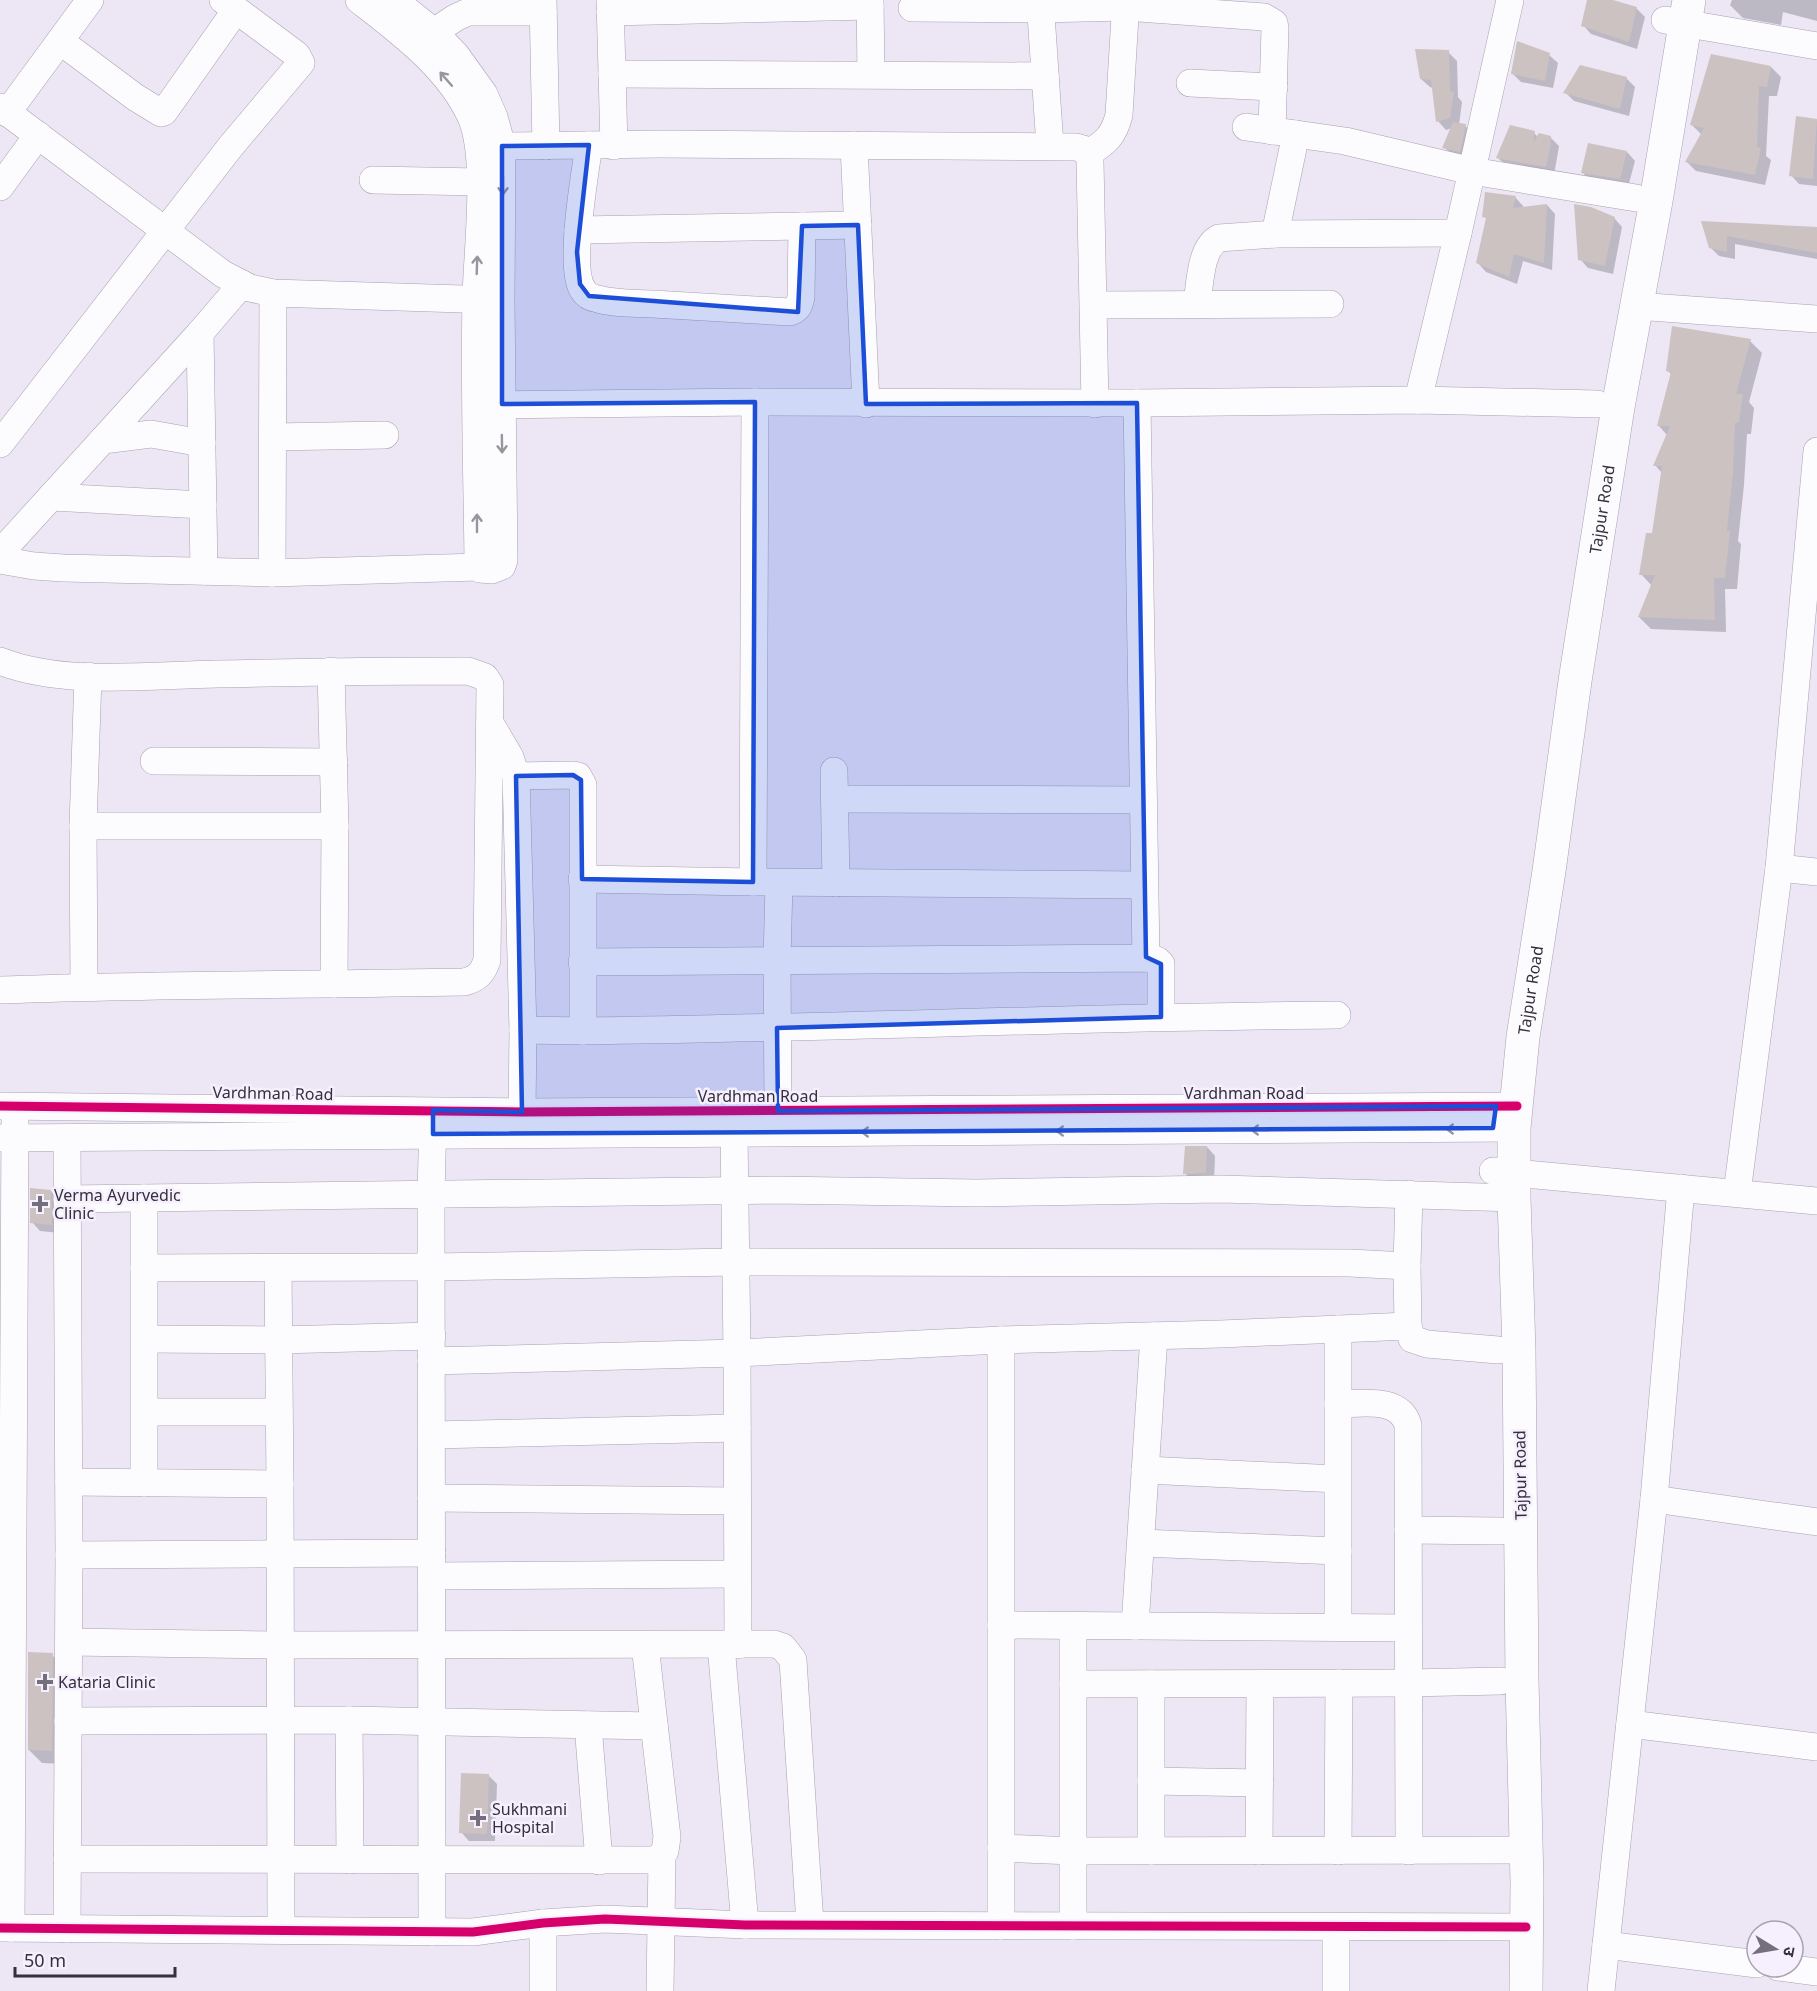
<svg xmlns="http://www.w3.org/2000/svg" width="1817" height="1991" viewBox="0 0 1817 1991" font-family="'Noto Sans','Noto Sans Devanagari',sans-serif">
<style>
.shadow{fill:#0003}
.building{fill:#cdc2c2}
.lines{fill:none;stroke-linecap:round;stroke-linejoin:round}
.minor-casing{stroke:#a8a2af;stroke-width:28}
.major-casing{stroke:#a8a2af;stroke-width:34}
.minor{stroke:#fcfbfe;stroke-width:27}
.major{stroke:#fcfbfe;stroke-width:33}
.cycleway-casing{stroke:#f6f0fe;stroke-width:13}
.cycleway{stroke:#d6006c;stroke-width:9}
.oneway{stroke:#98959d}
.marked{fill:#1d4ed8;fill-opacity:0.2;stroke:#1d4ed8;stroke-width:4.5;stroke-linejoin:round}
.poi-dot{fill:#756f7d;stroke:#f6f0fe;stroke-width:2}
.labels{text-anchor:middle;dominant-baseline:central;stroke-width:5;stroke-linejoin:round;paint-order:stroke}
.street-label{font-size:16px;fill:#352f3c;stroke:#f6f0fe}
.poi-label{font-size:16px;fill:#352f3c;stroke:#f6f0fe;text-anchor:start}
</style>
<rect width="100%" height="100%" fill="#ece6f5"/>
<g class="shadow">
<path d="M1589,0h19l28,8 9,9 -8,32 -46,-15 -8,-9z"/>
<path d="M1732,0h85v21l-34,-9 -2,13 -38,-7 -13,-13z"/>
<path d="M1448,52l9,9 1,36 4,5 -3,23 6,1 9,8 -6,26 -15,-4 -9,-9 8,-19 -6,2 -8,-9 -5,-33 -3,-1 -9,-8z"/>
<path d="M1549,55l9,8 -5,25 -32,-6 -8,-8z"/>
<path d="M1771,67l10,10 -4,19h-8l-3,60 5,4 -6,25 -69,-14 -10,-10 16,-26 -10,-10z"/>
<path d="M1626,78l9,9 -6,29 -55,-15 -9,-9z"/>
<path d="M1816,120l1,1v65l-18,-2 -8,-9z"/>
<path d="M1534,133l4,4h12l9,9 -5,29 -47,-9 -9,-8z"/>
<path d="M1589,145l38,7 8,9 -7,26 -37,-6 -8,-8z"/>
<path d="M1515,197l8,9v2l24,-3 8,9 -3,56 -29,-9 -6,23 -31,-12 -8,-9 9,-44 -3,-3z"/>
<path d="M1614,218l8,9 -9,47 -25,-6 -8,-9z"/>
<path d="M1703,222l114,7v30l-82,-15v15l-16,-3 -9,-9z"/>
<path d="M1750,341l12,12 -13,49 5,6 -3,26h-4l-3,51 -6,56 3,3 -4,45h-12l1,43 -75,-3 -12,-12 13,-31 -11,-12 12,-39 9,-62 -7,-8 12,-30 -8,-9 13,-51 -4,-4z"/>
<path d="M1207,1147l8,9 -1,25 -21,1 -8,-9z"/>
<path d="M51,1191l8,9 1,33 -20,-2 -8,-9z"/>
<path d="M52,1655l13,13v96l-23,-1 -13,-13z"/>
<path d="M489,1776l8,8 -2,57h-26l-8,-9z"/>
</g>
<g class="building">
<path d="M1587,0h26l24,7 -8,35 -48,-16z"/>
<path d="M1517,41l33,12 -5,28 -34,-7z"/>
<path d="M1415,49l34,1 1,41 4,1 -4,26 -14,4 -5,-42 -11,-1z"/>
<path d="M1711,54l60,12 -4,21 -8,-1 -2,61 4,1 -6,27 -70,-13 19,-34 -14,-3z"/>
<path d="M1580,65l47,12 -7,32 -57,-16z"/>
<path d="M1796,116l21,3 -4,60 -24,-3z"/>
<path d="M1453,122l13,2 -6,28 -18,-4z"/>
<path d="M1510,125l25,6 -2,12 6,-10 12,3 -1,13 -4,18 -50,-9z"/>
<path d="M1588,143l39,8 -7,28 -39,-6z"/>
<path d="M1485,192l31,4 -3,12 34,-4 -3,59 -30,-9 -5,23 -33,-14 10,-45 -4,-1z"/>
<path d="M1574,204l17,3 24,10 -10,49 -27,-6z"/>
<path d="M1701,221l116,6v26l-90,-17v16l-18,-4z"/>
<path d="M1672,326l79,13 -15,55h7l-4,28 -4,1 -2,49 -6,59h3l-5,47h-11l1,42 -77,-3 17,-42h-16l7,-42h6l10,-67h-9l17,-40h-13l14,-54 -5,-1z"/>
<path d="M1185,1146h22l-1,27 -23,1z"/>
<path d="M30,1188l21,2 1,35 -22,-2z"/>
<path d="M28,1652l25,1 -1,98 -24,-1z"/>
<path d="M461,1773l28,1 -2,60 -28,-1z"/>
</g>
<g class="lines">
<g class="minor-casing">
<g id="minor">
<path d="M359,0c41,32 90,68 112,117 18,41 6,134 5,181 -2,88 1,176 2,264l2,7 12,1 10,-4 2,-6 -3,-259 1,-155 -8,-29 -10,-23 -28,-39 -22,-23 -40,-32"/>
<path d="M543,0l3,146"/>
<path d="M610,0l4,146"/>
<path d="M870,0l1,74"/>
<path d="M1040,0l10,146"/>
<path d="M912,8l129,1 84,-2 139,10 10,6 1,5 -3,103"/>
<path d="M610,12l260,-6"/>
<path d="M1665,20l152,26"/>
<path d="M434,32l21,-14 13,-6h75"/>
<path d="M60,41l75,56 26,16 3,-1 72,-102"/>
<path d="M612,74l433,2"/>
<path d="M1190,83l84,4"/>
<path d="M0,107l223,167 27,14 23,5 221,7"/>
<path d="M7,113l83,-113"/>
<path d="M1246,127l99,14 127,30 164,27"/>
<path d="M589,145c-4,28 -21,124 -6,145 3,5 9,8 15,9 17,5 37,4 55,5 45,3 91,5 137,8 9,-3 9,-7 11,-15l1,-71"/>
<path d="M854,145l12,259"/>
<path d="M502,146l159,-2 415,3 7,2 5,4 2,8 5,243"/>
<path d="M1088,153c18,-10 26,-18 31,-38l7,-115"/>
<path d="M373,180l107,2"/>
<path d="M0,187l38,-52"/>
<path d="M578,230l280,-5"/>
<path d="M1275,234l21,-100"/>
<path d="M1197,304c3,-20 3,-56 22,-66l56,-4 183,-1"/>
<path d="M1094,305l236,-1"/>
<path d="M1636,306l181,13"/>
<path d="M200,333l4,238"/>
<path d="M1418,400l40,-167 52,-233"/>
<path d="M1137,403l9,555"/>
<path d="M484,405l271,-3 382,1 281,-3 179,4"/>
<path d="M273,437l112,-2"/>
<path d="M103,440l48,-6 51,9"/>
<path d="M0,444l231,-298 70,-83 -4,-8 -74,-55"/>
<path d="M51,497l152,8"/>
<path d="M0,553l200,-220 42,-49"/>
<path d="M0,560l34,6 29,2 209,5 207,-6"/>
<path d="M272,573l1,-280"/>
<path d="M0,661c63,25 150,14 217,13 84,-2 167,-3 251,-3l17,6 5,8 -3,275c-4,13 -10,19 -23,22 -155,3 -310,2 -464,8"/>
<path d="M331,671l4,155 -1,158"/>
<path d="M490,723l20,34 6,19 7,254 -1,82"/>
<path d="M154,761l180,1"/>
<path d="M834,771l2,112"/>
<path d="M516,776l57,-1 5,1 5,9v246c251,-3 502,-14 754,-16"/>
<path d="M835,799l308,1"/>
<path d="M83,826h252"/>
<path d="M1779,868l38,4"/>
<path d="M582,879l171,3 391,3"/>
<path d="M753,882l2,-480"/>
<path d="M582,962l567,-4 8,2 4,4v53"/>
<path d="M84,987l-1,-161 5,-150"/>
<path d="M523,1030l60,1"/>
<path d="M0,1106l522,6 995,-6"/>
<path d="M778,1111l-1,-150 2,-78"/>
<path d="M734,1132l3,221 1,292"/>
<path d="M0,1138l1514,-10"/>
<path d="M67,1138l2,417 -2,374"/>
<path d="M1493,1171l324,30"/>
<path d="M1737,1193l42,-325 38,-417"/>
<path d="M1409,1194l-2,72 1,60 4,13 15,5 71,6"/>
<path d="M67,1199l707,-9 203,3 244,-4 293,9"/>
<path d="M144,1268l288,-1 304,-5 614,1 57,3"/>
<path d="M278,1268l2,216 1,446"/>
<path d="M1338,1329v298"/>
<path d="M145,1339l134,1 153,-4"/>
<path d="M431,1361l306,-8 264,-13 220,-6 187,-8"/>
<path d="M1338,1404c23,0 62,-8 70,21l1,426"/>
<path d="M145,1412h134"/>
<path d="M432,1435l305,-7"/>
<path d="M1145,1470l192,9"/>
<path d="M69,1482l211,2"/>
<path d="M144,1483v-285"/>
<path d="M431,1498l306,3"/>
<path d="M1654,1499l163,23"/>
<path d="M1408,1530l92,1"/>
<path d="M1141,1543l197,8"/>
<path d="M69,1555l363,-2"/>
<path d="M432,1576l305,-2"/>
<path d="M1001,1625l407,3"/>
<path d="M1073,1626v300"/>
<path d="M1135,1626l19,-290"/>
<path d="M69,1642l211,3 494,-1 9,3 10,13 17,264"/>
<path d="M721,1645l24,280"/>
<path d="M1073,1684l335,-1 93,-2"/>
<path d="M1151,1684v167"/>
<path d="M349,1720l1,140"/>
<path d="M68,1721l281,-1 305,6"/>
<path d="M1630,1724l187,23"/>
<path d="M588,1725l11,136"/>
<path d="M1151,1781l109,2"/>
<path d="M1001,1848l72,3 453,-1"/>
<path d="M1259,1851l1,-167"/>
<path d="M1338,1851l1,-168"/>
<path d="M67,1859l590,1 8,-9 2,-14 -22,-192"/>
<path d="M1001,1926v-586"/>
<path d="M0,1928l473,4 70,-9 62,-4 140,6 781,2"/>
<path d="M11,1928l4,-808"/>
<path d="M432,1932l-1,-738 2,-77"/>
<path d="M1606,1945l151,19"/>
<path d="M1778,1967l39,5"/>
<path d="M543,1991v-68"/>
<path d="M660,1991l2,-134"/>
<path d="M1336,1991v-64"/>
<path d="M1601,1991l53,-492 27,-311"/>
</g>
</g>
<g class="major-casing">
<g id="major">
<path id="s1" d="M1526,1991l1,-109 -5,-202 -3,-330 -5,-152v-70l9,-91 26,-166 26,-190 43,-274 38,-206 33,-201"/>
</g>
</g>
<use href="#minor" class="minor"/>
<use href="#major" class="major"/>
<g class="cycleway-casing">
<g id="cycleway">
<path d="M0,1106l522,6 995,-6"/>
<path d="M0,1928l473,4 70,-9 62,-4 140,6 781,2"/>
</g>
</g>
<use href="#cycleway" class="cycleway"/>
</g>
<defs><path id="oneway-shaft" d="M-6 0H5M1.5-3L5.5 0L1.5 3" fill="none" stroke-width="1.6" stroke-linecap="round" stroke-linejoin="round" transform="scale(1.5)"/></defs>
<g class="oneway">
<use href="#oneway-shaft" transform="translate(446 79) rotate(-131)"/>
<use href="#oneway-shaft" transform="translate(503 186) rotate(90)"/>
<use href="#oneway-shaft" transform="translate(477 265) rotate(-88)"/>
<use href="#oneway-shaft" transform="translate(502 444) rotate(89)"/>
<use href="#oneway-shaft" transform="translate(477 523) rotate(-90)"/>
<use href="#oneway-shaft" transform="translate(1455 1129) rotate(180)"/>
<use href="#oneway-shaft" transform="translate(1260 1130) rotate(180)"/>
<use href="#oneway-shaft" transform="translate(1065 1131) rotate(180)"/>
<use href="#oneway-shaft" transform="translate(870 1132) rotate(180)"/>
</g>
<path class="marked" d="M589,145l-12,107 3,32 9,12 209,16 4,-86 56,-1 8,179 271,-1 9,554 15,7v53l-384,11 1,83 718,-5 -3,22 -1060,6v-24l89,2 -6,-336 57,-1 8,5 1,99 171,3 2,-480 -253,2v-258z"/>
<g class="poi-dot">
<path d="M37 1195h6v6h6v6h-6v6h-6v-6h-6v-6h6z"/>
<path d="M42 1673h6v6h6v6h-6v6h-6v-6h-6v-6h6z"/>
<path d="M475 1809h6v6h6v6h-6v6h-6v-6h-6v-6h6z"/>
</g>
<g class="labels">
<g class="street-label">
<text stroke="none"><textPath href="#s1" startOffset="1488">Tajpur Road</textPath></text>
<text stroke="none"><textPath href="#s1" startOffset="1002">Tajpur Road</textPath></text>
<text transform="translate(273 1093) rotate(1)">Vardhman Road</text>
<text x="1244" y="1093">Vardhman Road</text>
<text x="758" y="1096">Vardhman Road</text>
<text transform="translate(1520 1475) rotate(-91)">Tajpur Road</text>
</g>
<g class="poi-label">
<text x="54" y="1195">Verma Ayurvedic<tspan x="54" dy="18">Clinic</tspan></text>
<text x="58" y="1682">Kataria Clinic</text>
<text x="492" y="1809">Sukhmani<tspan x="492" dy="18">Hospital</tspan></text>
</g>
</g>
<g transform="translate(1775 1949) rotate(101)"><circle r="28" fill="#f6f0fe" stroke="#a9a3b0" stroke-width="1.5"/>
<path d="M0-4.5L10 22L0 15L-10 22Z" fill="#756f7d"/>
<text y="-9" font-size="16" font-weight="bold" text-anchor="middle" fill="#352f3c">उ</text>
</g>
<path d="M15 1967v9h160v-9" fill="none" stroke="#352f3c" stroke-width="3"/>
<text x="24" y="1967" font-size="18" fill="#352f3c" stroke="#f6f0fe" stroke-width="4.5" paint-order="stroke">50 m</text>
</svg>
